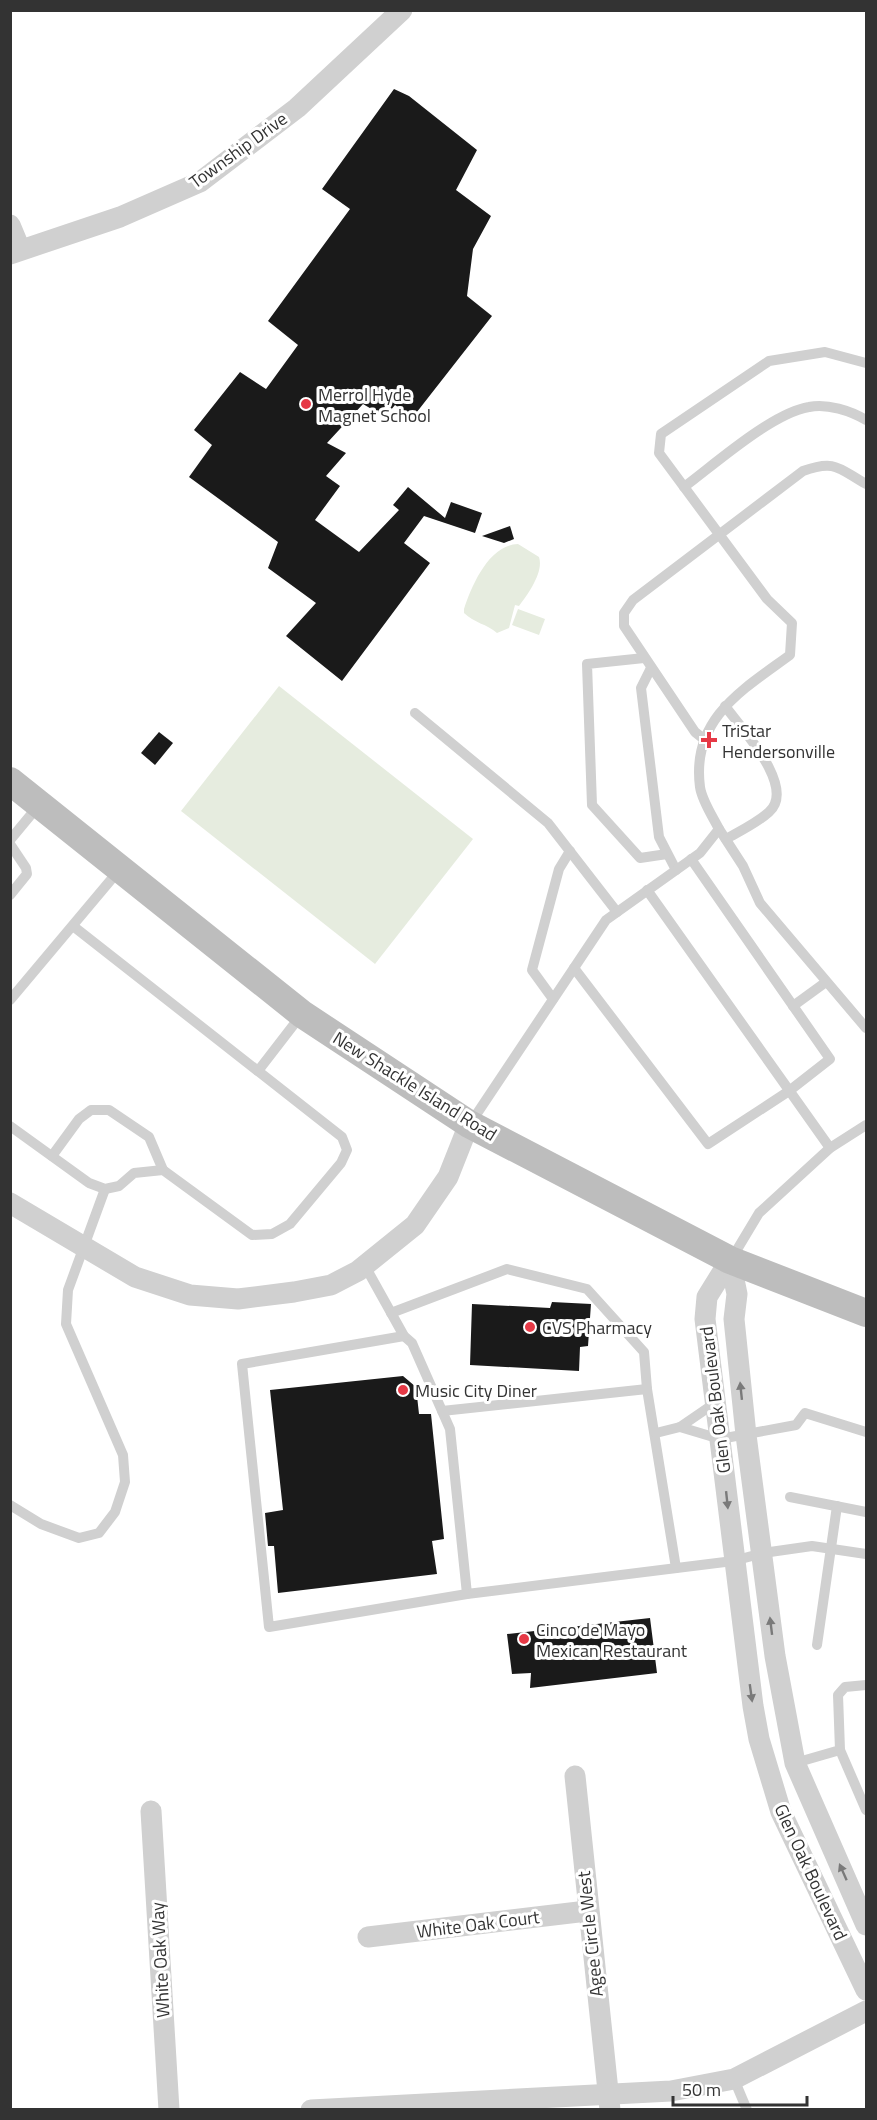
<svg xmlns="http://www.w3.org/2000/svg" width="877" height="2120" viewBox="0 0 877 2120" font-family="'Titillium Web',sans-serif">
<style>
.green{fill:#e6ecdf}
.building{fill:#1a1a1a}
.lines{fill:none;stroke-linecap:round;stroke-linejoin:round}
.service{stroke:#d0d0d0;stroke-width:10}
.minor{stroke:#d0d0d0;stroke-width:21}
.secondary{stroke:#bdbdbd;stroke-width:28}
.oneway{fill:#7a7a7a}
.poi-dot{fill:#e63946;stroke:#fff;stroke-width:2}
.labels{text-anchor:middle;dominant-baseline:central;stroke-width:6;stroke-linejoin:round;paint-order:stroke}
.street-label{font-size:18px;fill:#333;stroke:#fff}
.poi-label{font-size:18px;fill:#333;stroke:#fff;text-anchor:start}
</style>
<rect width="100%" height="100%" fill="#fff"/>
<g class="green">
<path d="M518,544l21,13c5,15 -11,37 -20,49l-4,-1 -6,23 -12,5c-10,-9 -23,-10 -33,-20v-4c8,-24 25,-64 54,-65z"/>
<path d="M518,609l27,10 -6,16 -27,-10z"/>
<path d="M279,686l194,153 -98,125 -194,-153z"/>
</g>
<g class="building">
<path d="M394,89l15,7 68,54 -21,40 35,26 -18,33 -6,47 25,20 -79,101 -18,-12 -10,12 -22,-13 -36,39 19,10 -20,23 14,10 -25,34 44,32 40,-42 -6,-5 15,-18 37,31 6,-16 31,11 -7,20 -51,-17 -20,27 26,20 -88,118 -56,-45 30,-33 -48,-35 10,-26 -89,-65 23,-32 -18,-15 46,-58 26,17 32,-44 -30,-24 82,-112 -28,-20z"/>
<path d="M510,526l4,13 -10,4 -22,-7z"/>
<path d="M159,732l14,11 -18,22 -14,-12z"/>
<path d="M552,1302l39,2 -3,42 -8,1 -1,24 -109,-6 2,-61 78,4z"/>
<path d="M403,1376l13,11 3,27h12l13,125 -12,2 5,33 -159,19 -4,-47h-6l-3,-33 18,-3 -13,-120z"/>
<path d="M650,1618l7,55 -127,15 1,-15 -19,1 -5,-40z"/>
</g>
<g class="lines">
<g class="service">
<path d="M684,487c31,-23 88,-74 125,-80 18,-4 42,4 57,13"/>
<path d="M644,658l-57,6 5,141 48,53 27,-4"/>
<path d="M651,668l-10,20 18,149 17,33"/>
<path d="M725,706c16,22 72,81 44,106 -12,11 -29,19 -43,27"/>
<path d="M415,713l133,110 69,89"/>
<path d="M705,740l-10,-8 -71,-106v-13l9,-13 170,-129c33,-12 36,-2 63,13"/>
<path d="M719,829l24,37 17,37 106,125"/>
<path d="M10,840l29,-35"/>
<path d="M10,844l16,24 1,6 -17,21"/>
<path d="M647,890l183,258"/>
<path d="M574,968l134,176 81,-53 41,-32 -139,-200"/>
<path d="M553,999l-21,-29 27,-101 11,-18"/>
<path d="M10,1000l110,-131"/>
<path d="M793,1006l33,-24"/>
<path d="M258,1071l44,-57"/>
<path d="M470,1124l136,-204 94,-67 19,-24c-6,-12 -17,-28 -19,-42 -9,-68 42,-97 90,-132l2,-32 -25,-24 -108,-146 2,-19 108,-73 56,-9 41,11"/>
<path d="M10,1126l79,57 16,6 14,-3 15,-13 29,-3 89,65 20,-1 18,-10 51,-61 6,-13 -5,-13 -269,-211"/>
<path d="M52,1156l27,-37 12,-9h18l40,27 14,33"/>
<path d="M732,1258l27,-45 71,-65 36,-23"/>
<path d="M365,1266l39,70 8,7 38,86 17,165 266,-33 30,-8 49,-7 54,8"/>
<path d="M391,1313l116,-44 80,20 57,63 3,37 29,179"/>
<path d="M404,1336l-162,28 27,263 198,-33"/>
<path d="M442,1411l205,-22"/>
<path d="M680,1427l40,12 76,-14 9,-12 61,19"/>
<path d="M656,1433l24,-6 35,-24"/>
<path d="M790,1497l76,15"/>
<path d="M10,1505l31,19 38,14 20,-5 16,-21 10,-30 -2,-27 -57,-131 2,-34 37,-101"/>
<path d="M817,1645l20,-139"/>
<path d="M840,1750l26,60"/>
<path d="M795,1763l45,-13 -2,-55 7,-8 21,-2"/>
<path d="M734,2079l13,31"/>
</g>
<g class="minor">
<path d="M10,225l10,24"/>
<path d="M10,254l110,-37 80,-35 97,-74 105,-98"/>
<path d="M10,1203l125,74 55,18 48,4 56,-7 37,-7 27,-14 57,-46 33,-48 21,-53"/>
<path d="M730,1260l-23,37 -2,22 48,387 6,33 22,73 85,178"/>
<path d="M730,1260l7,34 -3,25 12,116 29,221 20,107 71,162"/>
<path d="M575,1776l35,334"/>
<path d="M151,1811l18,299"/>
<path d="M368,1937l219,-26"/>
<path d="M311,2110l360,-19 63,-12 132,-68"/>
</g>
<path class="secondary" d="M10,781l292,233 167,110 261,136 136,53"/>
</g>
<defs><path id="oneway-solid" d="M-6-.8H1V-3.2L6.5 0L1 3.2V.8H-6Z" transform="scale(1.5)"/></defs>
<g class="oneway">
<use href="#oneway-solid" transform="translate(741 1391) rotate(-96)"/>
<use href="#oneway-solid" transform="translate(727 1500) rotate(84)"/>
<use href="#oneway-solid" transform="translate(771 1626) rotate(-97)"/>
<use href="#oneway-solid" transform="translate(751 1693) rotate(82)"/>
<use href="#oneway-solid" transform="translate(843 1872) rotate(-114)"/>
</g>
<g class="poi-dot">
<circle cx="306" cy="404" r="6"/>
<path d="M706 731h6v6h6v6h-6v6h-6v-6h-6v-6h6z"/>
<circle cx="530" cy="1327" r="6"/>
<circle cx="403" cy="1390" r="6"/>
<circle cx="524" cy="1639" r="6"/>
</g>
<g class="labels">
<g class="street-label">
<text transform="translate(238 150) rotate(-36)">Township Drive</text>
<text transform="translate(415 1086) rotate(32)">New Shackle Island Road</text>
<text transform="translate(715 1400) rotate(-97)">Glen Oak Boulevard</text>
<text transform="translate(811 1872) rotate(65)">Glen Oak Boulevard</text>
<text transform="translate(478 1924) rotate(-7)">White Oak Court</text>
<text transform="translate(590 1934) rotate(-96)">Agee Circle West</text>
<text transform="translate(160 1960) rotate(-93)">White Oak Way</text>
</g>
<g class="poi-label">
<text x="318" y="394">Merrol Hyde<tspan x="318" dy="21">Magnet School</tspan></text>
<text x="722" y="730">TriStar<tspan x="722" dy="21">Hendersonville</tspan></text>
<text x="542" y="1327">CVS Pharmacy</text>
<text x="415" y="1390">Music City Diner</text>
<text x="536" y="1629">Cinco de Mayo<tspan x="536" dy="21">Mexican Restaurant</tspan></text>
</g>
</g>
<rect width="877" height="2120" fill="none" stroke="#333333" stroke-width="24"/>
<path d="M673 2096v9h134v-9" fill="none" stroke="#333333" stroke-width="3"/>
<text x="682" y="2096" font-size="18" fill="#333333" stroke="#ffffff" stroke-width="4.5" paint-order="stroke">50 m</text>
</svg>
